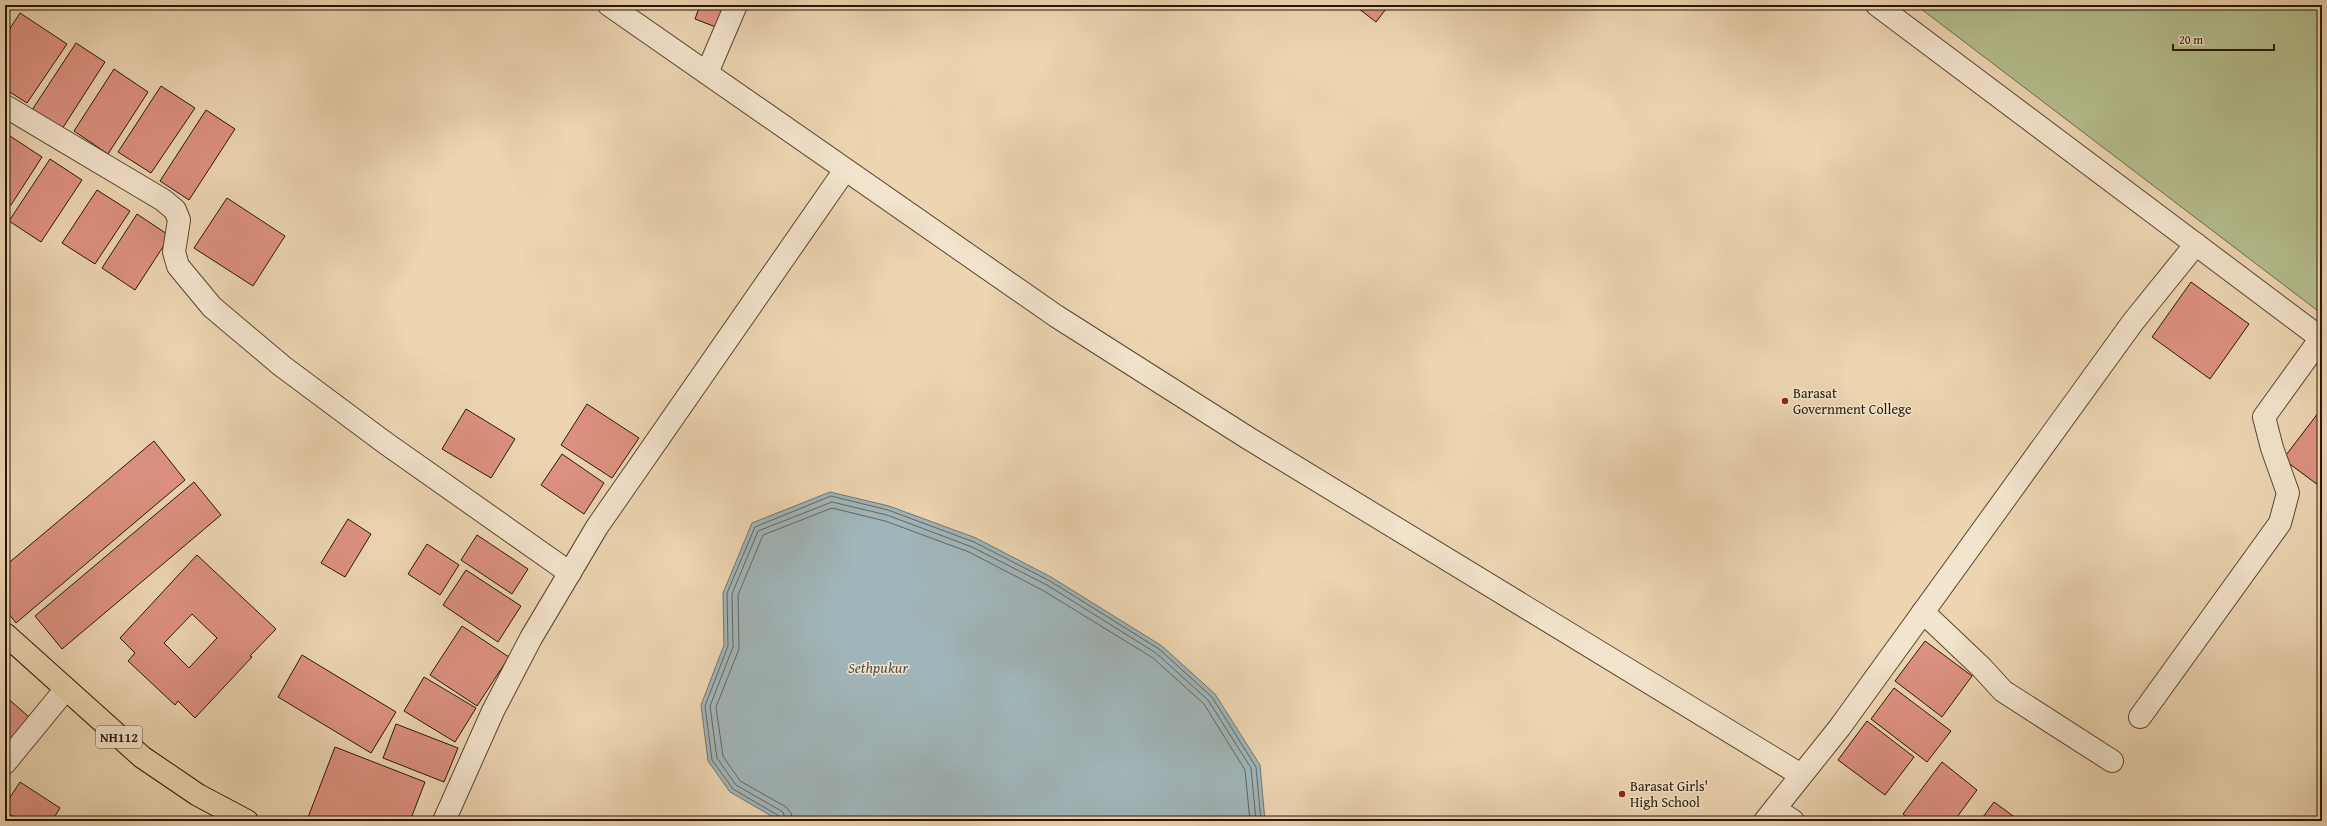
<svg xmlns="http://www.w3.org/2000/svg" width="2327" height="826" viewBox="0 0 2327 826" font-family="'Gentium Book Plus',serif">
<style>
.green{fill:#b5be8e;stroke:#6e6a4a}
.water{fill:#a0b5b9;stroke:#707671}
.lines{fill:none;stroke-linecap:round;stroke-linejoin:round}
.shore{stroke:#64665f;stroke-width:1}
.building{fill:#dd9180;stroke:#281705;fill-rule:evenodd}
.minor-casing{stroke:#594630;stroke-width:24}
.highway-casing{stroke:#281705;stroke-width:24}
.minor{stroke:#f3e4cd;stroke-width:22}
.highway{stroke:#edd5b2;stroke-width:22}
.poi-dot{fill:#8f2418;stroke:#f3e4cd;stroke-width:1.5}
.labels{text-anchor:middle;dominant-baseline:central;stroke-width:3;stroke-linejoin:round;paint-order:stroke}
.shield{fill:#f3e4cd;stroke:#655441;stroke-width:1}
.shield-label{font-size:13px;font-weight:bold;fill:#281705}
.poi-label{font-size:14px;fill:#281705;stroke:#f3e4cd;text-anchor:start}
.water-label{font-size:15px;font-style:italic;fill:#524e44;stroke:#f3e4cd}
</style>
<rect width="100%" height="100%" fill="#edd5b2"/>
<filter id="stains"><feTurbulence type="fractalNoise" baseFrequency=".005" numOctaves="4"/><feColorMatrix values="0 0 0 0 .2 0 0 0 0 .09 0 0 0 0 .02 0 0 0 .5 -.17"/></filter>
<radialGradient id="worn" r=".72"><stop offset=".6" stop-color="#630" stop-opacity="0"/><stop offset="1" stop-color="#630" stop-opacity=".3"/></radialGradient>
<path class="green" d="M1916,5h406v309z"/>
<path class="water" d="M830,492l59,14 87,32 75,39 111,69 53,48 45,71 5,56h-485l-50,-29 -22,-31 -7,-56 23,-60 -1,-52 29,-70z"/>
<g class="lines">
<g class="shore">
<path d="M781,821l-2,-5 -46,-27 -21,-29 -7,-54 23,-60 -1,-53 28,-66 76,-31 57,14 86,32 76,39 109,68 53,48 44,70 5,54"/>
<path d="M786,821l-3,-9 -47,-27 -19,-27 -7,-52 23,-59 -1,-53 26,-63 74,-29 55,13 85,32 75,38 109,68 52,47 43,68 5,53"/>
<path d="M793,821l-2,-8 -5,-6 -46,-26 -17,-25 -7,-49 23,-58 -1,-54 25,-60 69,-27 53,13 84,31 75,39 109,67 51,46 41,66 5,51"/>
</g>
</g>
<g class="building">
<path d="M700,5h30l-9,24 -26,-10z"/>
<path d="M1354,5h35l-13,17z"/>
<path d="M20,13l47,31 -40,59 -22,-14v-53z"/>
<path d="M76,43l29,19 -43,67 -30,-19z"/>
<path d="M114,69l34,23 -40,62 -34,-23z"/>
<path d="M161,86l34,22 -44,65 -33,-21z"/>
<path d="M206,110l29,19 -46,71 -29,-19z"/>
<path d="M10,136l32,21 -31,48 -6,-4v-57z"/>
<path d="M50,159l32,21 -41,62 -32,-21z"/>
<path d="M97,190l33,21 -35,53 -33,-21z"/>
<path d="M227,198l58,38 -32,50 -59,-38z"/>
<path d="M137,214l33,22 -35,54 -33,-22z"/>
<path d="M2191,282l58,42 -39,55 -58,-42z"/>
<path d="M587,404l52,34 -27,40 -51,-33z"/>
<path d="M2322,408v80l-39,-29z"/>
<path d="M466,409l49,30 -24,39 -49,-29z"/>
<path d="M154,441l31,39 -169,143 -11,-14v-43z"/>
<path d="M562,454l42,29 -20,31 -43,-29z"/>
<path d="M194,482l27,33 -159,134 -27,-33z"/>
<path d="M348,519l23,15 -26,43 -24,-14z"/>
<path d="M477,535l51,34 -16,25 -51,-34z"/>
<path d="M427,544l32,21 -19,30 -32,-21z"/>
<path d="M197,555l79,74 -26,27 2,1 -57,61 -17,-17 -3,4 -47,-44 7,-8 -15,-15zM192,614l25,24 -28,30 -25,-25z"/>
<path d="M466,570l55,36 -23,36 -55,-37z"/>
<path d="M462,626l47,31 -32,49 -47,-31z"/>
<path d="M1925,641l47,35 -30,41 -47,-36z"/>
<path d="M302,655l94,57 -25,41 -93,-56z"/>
<path d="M424,677l52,31 -21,34 -51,-31z"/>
<path d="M1894,688l57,43 -24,31 -56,-43z"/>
<path d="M5,696l24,21 -24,28z"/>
<path d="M1867,721l47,36 -29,38 -47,-35z"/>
<path d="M396,724l62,24 -14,34 -61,-24z"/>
<path d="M335,747l90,35 -15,39 -103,-1z"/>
<path d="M1942,762l35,28 -23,31h-42l-9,-7z"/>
<path d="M20,782l40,26 -8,13h-32l-15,-10v-6z"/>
<path d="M1994,802l26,19h-40z"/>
</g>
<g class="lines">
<g class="minor-casing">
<g id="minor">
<path d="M609,5l447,311 192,122 553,337"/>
<path d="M1877,5l445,334"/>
<path d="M707,73l29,-68"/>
<path d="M5,106l158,94 12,10 4,10 -5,32 4,14 34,41 70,59 102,76 186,131"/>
<path d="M1923,612l59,56 21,23 109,70"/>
<path d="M2140,717l140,-194 8,-30 -16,-45 -8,-31 57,-79"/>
<path d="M5,763l60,-73"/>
<path d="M1775,809l18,12"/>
<path d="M444,821l49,-110 38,-73 66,-111 248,-357"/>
<path d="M1765,821l75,-94 293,-405 63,-78"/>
</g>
</g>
<g class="highway-casing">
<path id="highway" d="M5,634l137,123 56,38 49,26"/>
</g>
<use href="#minor" class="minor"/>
<use href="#highway" class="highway"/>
</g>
<g class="poi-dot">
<circle cx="1785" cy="401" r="4"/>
<circle cx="1622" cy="794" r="4"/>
</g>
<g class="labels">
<rect class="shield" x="96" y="726" width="46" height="22" rx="3"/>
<g class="shield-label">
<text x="119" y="737">NH112</text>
</g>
<g class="poi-label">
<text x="1793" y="393">Barasat<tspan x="1793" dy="16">Government College</tspan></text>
<text x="1630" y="786">Barasat Girls'<tspan x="1630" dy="16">High School</tspan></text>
</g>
<g class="water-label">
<text x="878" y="667">Sethpukur</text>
</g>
</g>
<rect width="2327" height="826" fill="none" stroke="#edd5b2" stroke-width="20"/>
<rect x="6" y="6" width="2315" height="814" fill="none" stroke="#281705" stroke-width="2"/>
<rect x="10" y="10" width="2307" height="806" fill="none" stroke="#281705"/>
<path d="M2173 44v6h101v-6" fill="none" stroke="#281705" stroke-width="2"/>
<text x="2179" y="44" font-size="12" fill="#281705" stroke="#f3e4cd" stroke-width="3" paint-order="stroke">20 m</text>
<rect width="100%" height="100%" filter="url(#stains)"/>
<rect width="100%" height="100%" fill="url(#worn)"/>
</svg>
